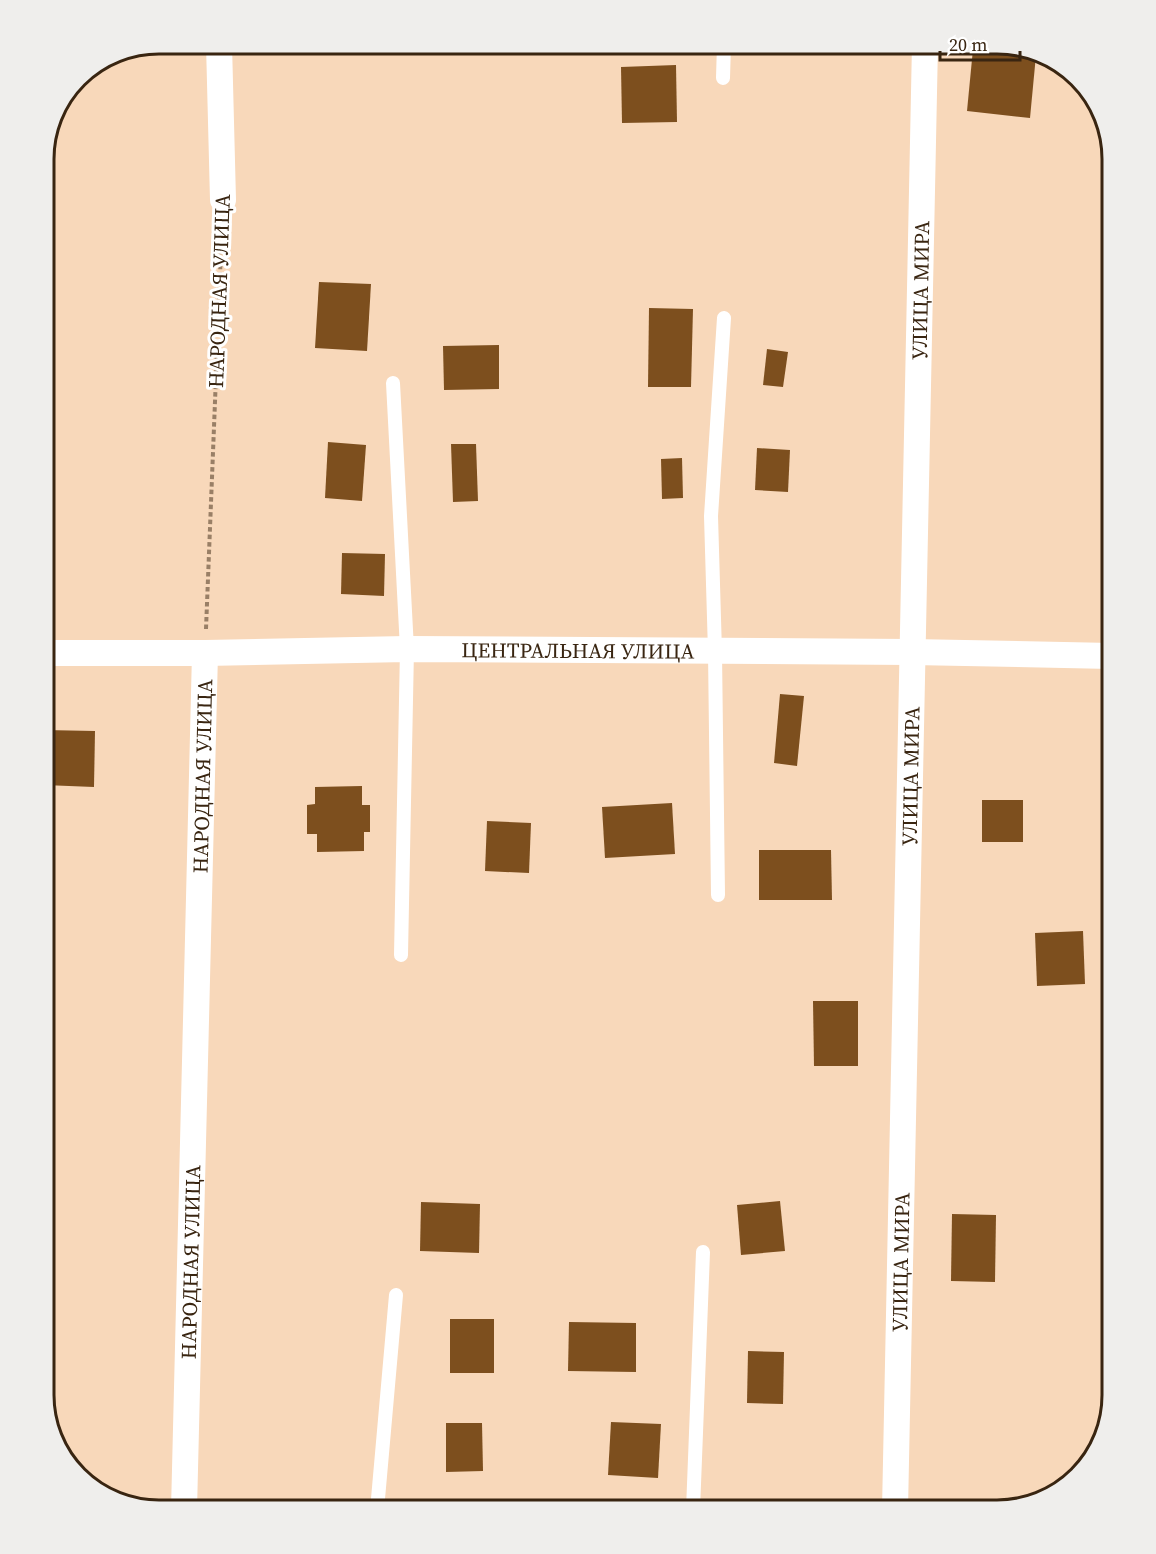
<svg xmlns="http://www.w3.org/2000/svg" width="1156" height="1554" viewBox="0 0 1156 1554" font-family="'Source Serif 4',serif">
<style>
.building{fill:#7d4f1e}
.lines{fill:none;stroke-linecap:round;stroke-linejoin:round}
.path{stroke:#997f66;stroke-width:4;stroke-dasharray:4.5 3;stroke-linecap:butt}
.service{stroke:#fff;stroke-width:14}
.minor{stroke:#fff;stroke-width:26}
.labels{text-anchor:middle;dominant-baseline:central;stroke-width:6;stroke-linejoin:round;paint-order:stroke}
.street-label{font-size:21px;fill:#392511;stroke:#fff}
.rim{fill:none;stroke:#392511;stroke-width:3}
</style>
<rect width="100%" height="100%" fill="#f8d8ba"/>
<g class="building">
<path d="M973,49l63,6 -6,63 -63,-7z"/>
<path d="M676,65l1,57 -55,1 -1,-56z"/>
<path d="M319,282l52,2 -4,67 -52,-3z"/>
<path d="M649,308l44,1 -2,78h-43z"/>
<path d="M499,345v44l-55,1 -1,-44z"/>
<path d="M767,349l21,3 -5,35 -20,-2z"/>
<path d="M328,442l38,3 -4,56 -37,-3z"/>
<path d="M451,444h25l2,57 -25,1z"/>
<path d="M757,448l33,2 -2,42 -33,-2z"/>
<path d="M682,458l1,40 -21,1 -1,-40z"/>
<path d="M342,553l43,1 -1,42 -43,-2z"/>
<path d="M780,694l24,2 -7,70 -23,-3z"/>
<path d="M44,730l51,1 -1,56 -50,-2z"/>
<path d="M362,786v19h8v27h-6v19l-47,1v-18h-10v-29l8,-1v-17z"/>
<rect x="982" y="800" width="41" height="42"/>
<path d="M672,803l3,51 -70,4 -3,-51z"/>
<path d="M487,821l44,2 -2,50 -44,-2z"/>
<path d="M759,850h72l1,50h-73z"/>
<path d="M1083,931l2,53 -48,2 -2,-53z"/>
<path d="M813,1001h45v65h-44z"/>
<path d="M780,1201l5,50 -44,4 -4,-50z"/>
<path d="M421,1202l59,2 -1,49 -59,-2z"/>
<path d="M952,1214l44,1 -1,67 -44,-1z"/>
<rect x="450" y="1319" width="44" height="54"/>
<path d="M569,1322l67,1v49l-68,-1z"/>
<path d="M748,1351l36,1 -1,52 -36,-1z"/>
<path d="M611,1422l50,2 -3,54 -50,-3z"/>
<path d="M446,1423h36l1,48 -37,1z"/>
</g>
<g class="lines">
<path class="path" d="M206,629l16,-404"/>
<g class="service">
<path d="M408,48v-4"/>
<path d="M723,78l1,-34"/>
<path d="M393,383l14,266 -6,306"/>
<path d="M718,895l-3,-243 -4,-136 13,-198"/>
<path d="M377,1510l19,-215"/>
<path d="M693,1510l10,-258"/>
</g>
<g class="minor">
<path d="M219,44l4,156"/>
<path id="s1" d="M44,653h161l202,-4 505,3 200,4"/>
<path id="s2" d="M184,1510l21,-857"/>
<path id="s3" d="M895,1510l30,-1466"/>
</g>
</g>
<g class="labels">
<g class="street-label">
<text transform="translate(219 291) rotate(-88)">НАРОДНАЯ УЛИЦА</text>
<text stroke="none"><textPath href="#s3" startOffset="1220">УЛИЦА МИРА</textPath></text>
<text stroke="none"><textPath href="#s1" startOffset="534">ЦЕНТРАЛЬНАЯ УЛИЦА</textPath></text>
<text stroke="none"><textPath href="#s2" startOffset="734">НАРОДНАЯ УЛИЦА</textPath></text>
<text stroke="none"><textPath href="#s3" startOffset="734">УЛИЦА МИРА</textPath></text>
<text stroke="none"><textPath href="#s2" startOffset="248">НАРОДНАЯ УЛИЦА</textPath></text>
<text stroke="none"><textPath href="#s3" startOffset="248">УЛИЦА МИРА</textPath></text>
</g>
</g>
<path d="M0 0H1156V1554H0ZM159 54H997A105 105 0 0 1 1102 159V1395A105 105 0 0 1 997 1500H159A105 105 0 0 1 54 1395V159A105 105 0 0 1 159 54Z" fill="#efeeec" fill-rule="evenodd"/>
<path class="rim" d="M159 54H997A105 105 0 0 1 1102 159V1395A105 105 0 0 1 997 1500H159A105 105 0 0 1 54 1395V159A105 105 0 0 1 159 54Z"/>
<path d="M940 51v9h80v-9" fill="none" stroke="#392511" stroke-width="3"/>
<text x="949" y="51" font-size="18" fill="#392511" stroke="#ffffff" stroke-width="4.5" paint-order="stroke">20 m</text>
</svg>
